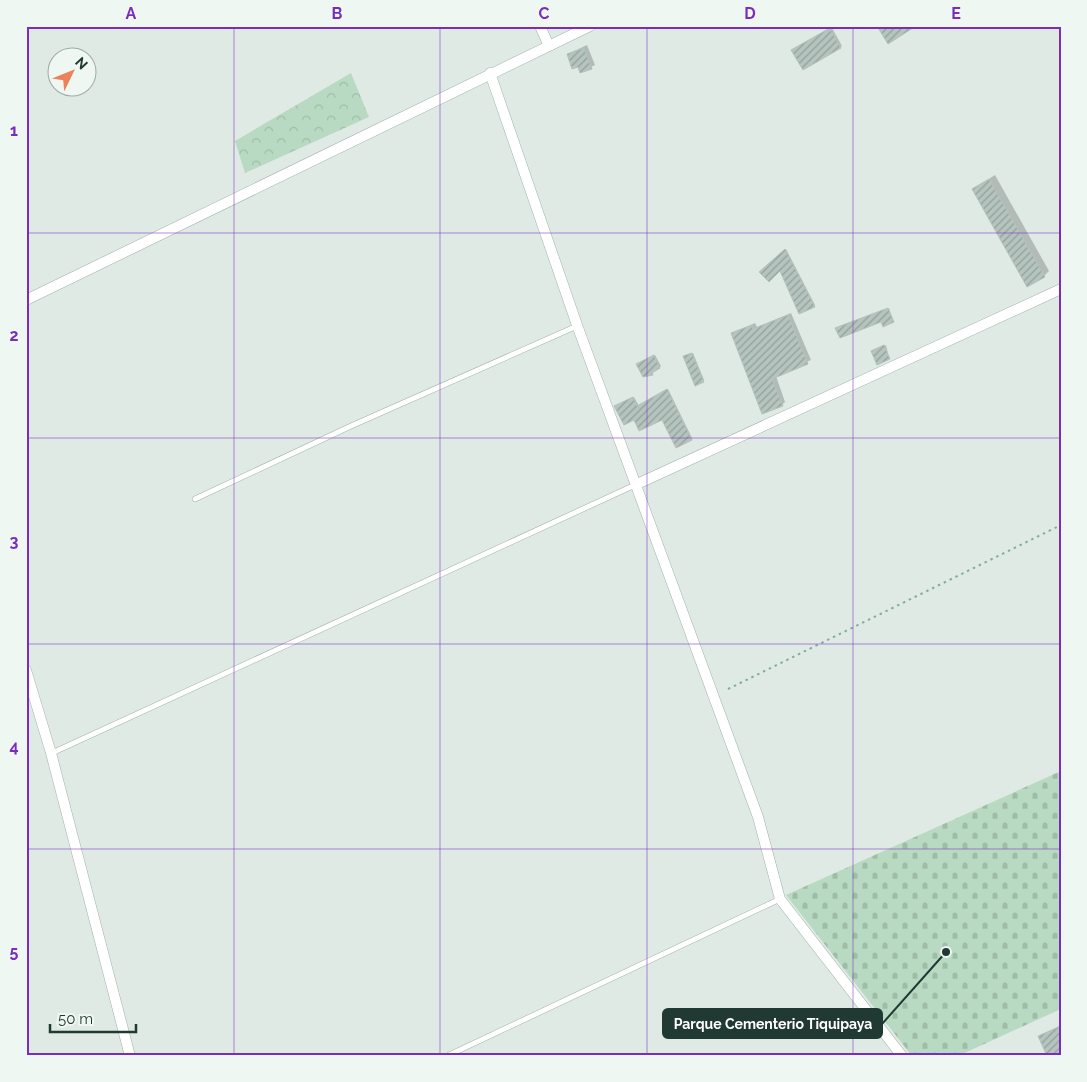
<svg xmlns="http://www.w3.org/2000/svg" width="1087" height="1082" viewBox="0 0 1087 1082" font-family="Raleway,sans-serif">
<style>
.forest{fill:url(#forest-crowns)}
.cemetery{fill:url(#cemetery-stones)}
.shadow{fill:#0003}
.building{fill:url(#building-hatch);stroke:#b2c3bc}
.lines{fill:none;stroke-linecap:round;stroke-linejoin:round}
.lane-casing{stroke:#a2b1ac;stroke-width:6}
.street-casing{stroke:#a2b1ac;stroke-width:11}
.path{stroke:#81ac9f;stroke-width:2;stroke-dasharray:2.5 4;stroke-linecap:butt}
.lane{stroke:#fff;stroke-width:5}
.street{stroke:#fff;stroke-width:10}
.grid{fill:none;stroke:#7b2cbf;stroke-width:1;stroke-opacity:0.55}
.leader{fill:none;stroke:#213933;stroke-width:2}
.callout-dot{fill:#213933;stroke:#eff7f3;stroke-width:2}
.callout{fill:#213933;stroke:#213933;stroke-width:2}
.callout-label{font-size:14px;text-anchor:middle;font-weight:bold;fill:#fff}
.neatline{fill:none;stroke:#7b2cbf;stroke-width:2}
.grid-label{font-size:16px;text-anchor:middle;font-weight:bold;fill:#7b2cbf}
</style>
<defs>
<pattern id="forest-crowns" width="20" height="18" patternUnits="userSpaceOnUse" patternTransform="scale(1.25)"><rect width="20" height="18" fill="#b9dac2"/><path d="M2 6a3 3 0 1 1 6 0M12 15a3 3 0 1 1 6 0" fill="none" stroke="#9fbca7"/></pattern>
<pattern id="cemetery-stones" width="16" height="16" patternUnits="userSpaceOnUse" patternTransform="scale(1.25)"><rect width="16" height="16" fill="#b9dac2"/><path d="M2 7V4a2 2 0 0 1 4 0v3zM10 15v-3a2 2 0 0 1 4 0v3z" fill="#9fbca7"/></pattern>
<pattern id="building-hatch" width="6" height="6" patternUnits="userSpaceOnUse" patternTransform="scale(1.25)"><rect width="6" height="6" fill="#b5c4be"/><path d="M-1 1l2-2M0 6l6-6M5 7l2-2" fill="none" stroke="#93a09b"/></pattern>
</defs>
<rect width="100%" height="100%" fill="#dfeae5"/>
<path class="forest" d="M351,73l18,44 -124,56 -10,-32z"/>
<path class="cemetery" d="M1061,771v238l-103,47h-46l-126,-161z"/>
<g class="shadow">
<path d="M832,28l10,18 -39,22 -9,-19z"/>
<path d="M587,45l8,20 -14,7 -2,-7 -11,-11z"/>
<path d="M995,175l54,96 -5,5 -71,-87z"/>
<path d="M786,249l29,56 -1,1 -34,-37 -19,3z"/>
<path d="M889,308l4,13 -12,-1 -43,7z"/>
<path d="M791,313l20,47 -35,16 9,26 -3,3 -50,-72 23,-10 2,4z"/>
<path d="M886,345l3,13 -17,-7 1,-1z"/>
<path d="M693,353l11,27 -1,1 -17,-25z"/>
<path d="M655,355l6,11 -8,5v3l-10,1 -4,-12z"/>
<path d="M668,389l24,49 -1,1 -28,-21 -28,1 -18,-14 17,-8 5,9z"/>
<path d="M1061,1025v31l-21,-20z"/>
</g>
<g class="building">
<path d="M877,26h39l-28,18z"/>
<path d="M830,28l11,20 -38,22 -12,-20z"/>
<path d="M584,48l8,21 -12,4 -2,-6 -6,2 -5,-15z"/>
<path d="M989,179l56,98 -18,10 -55,-98z"/>
<path d="M785,249l30,58 -16,7 -19,-43 -11,11 -10,-10z"/>
<path d="M888,308l6,14 -11,5 -2,-5 -41,16 -5,-10z"/>
<path d="M788,315l20,49 -36,15 11,27 -21,8 -31,-81 21,-8 1,4z"/>
<path d="M884,345l6,14 -13,6 -6,-14z"/>
<path d="M692,353l12,29 -9,4 -12,-30z"/>
<path d="M654,355l6,13 -8,5 1,2 -10,2 -7,-13z"/>
<path d="M667,389l25,51 -16,8 -14,-28 -23,11 -5,-11 -10,5 -10,-19 19,-9 4,9z"/>
<path d="M1061,1026v30h-14l-9,-20z"/>
</g>
<g class="lines">
<g class="lane-casing">
<g id="lane">
<path d="M195,499l156,-73 226,-100"/>
<path d="M52,753l583,-268"/>
<path d="M447,1056l333,-157"/>
</g>
</g>
<g class="street-casing">
<g id="street">
<path d="M540,26l9,20"/>
<path d="M490,73l87,252 181,492 22,82 122,157"/>
<path d="M26,300l564,-274"/>
<path d="M635,485l426,-196"/>
<path d="M26,670l25,83 79,303"/>
</g>
</g>
<path class="path" d="M728,689l333,-164"/>
<use href="#lane" class="lane"/>
<use href="#street" class="street"/>
</g>
<path class="grid" d="M234,26v1030M440,26v1030M647,26v1030M853,26v1030M26,233h1035M26,438h1035M26,644h1035M26,849h1035"/>
<path class="leader" d="M946 952L882 1024"/>
<circle class="callout-dot" cx="946" cy="952" r="5"/>
<rect class="callout" x="663" y="1009" width="219" height="29" rx="5"/>
<g class="callout-label">
<text x="773" y="1029">Parque Cementerio Tiquipaya</text>
</g>
<rect width="1087" height="1082" fill="none" stroke="#eff7f3" stroke-width="55"/>
<g transform="translate(72 72) rotate(47)"><circle r="24" fill="#eff7f3" stroke="#9daba6"/>
<path d="M0-4L9 19L0 12L-9 19Z" fill="#eb825c"/>
<text y="-8" font-size="14" font-weight="bold" text-anchor="middle" fill="#213933">N</text>
</g>
<path d="M50 1024v8h86v-8" fill="none" stroke="#213933" stroke-width="2.5"/>
<text x="58" y="1024" font-size="15" fill="#213933" stroke="#eff7f3" stroke-width="4" paint-order="stroke">50 m</text>
<rect x="28" y="28" width="1032" height="1026" class="neatline"/>
<g class="grid-label">
<text x="131" y="19">A</text>
<text x="337" y="19">B</text>
<text x="544" y="19">C</text>
<text x="750" y="19">D</text>
<text x="956" y="19">E</text>
<text x="14" y="136">1</text>
<text x="14" y="341">2</text>
<text x="14" y="547">3</text>
<text x="14" y="752">4</text>
<text x="14" y="957">5</text>
</g>
</svg>
